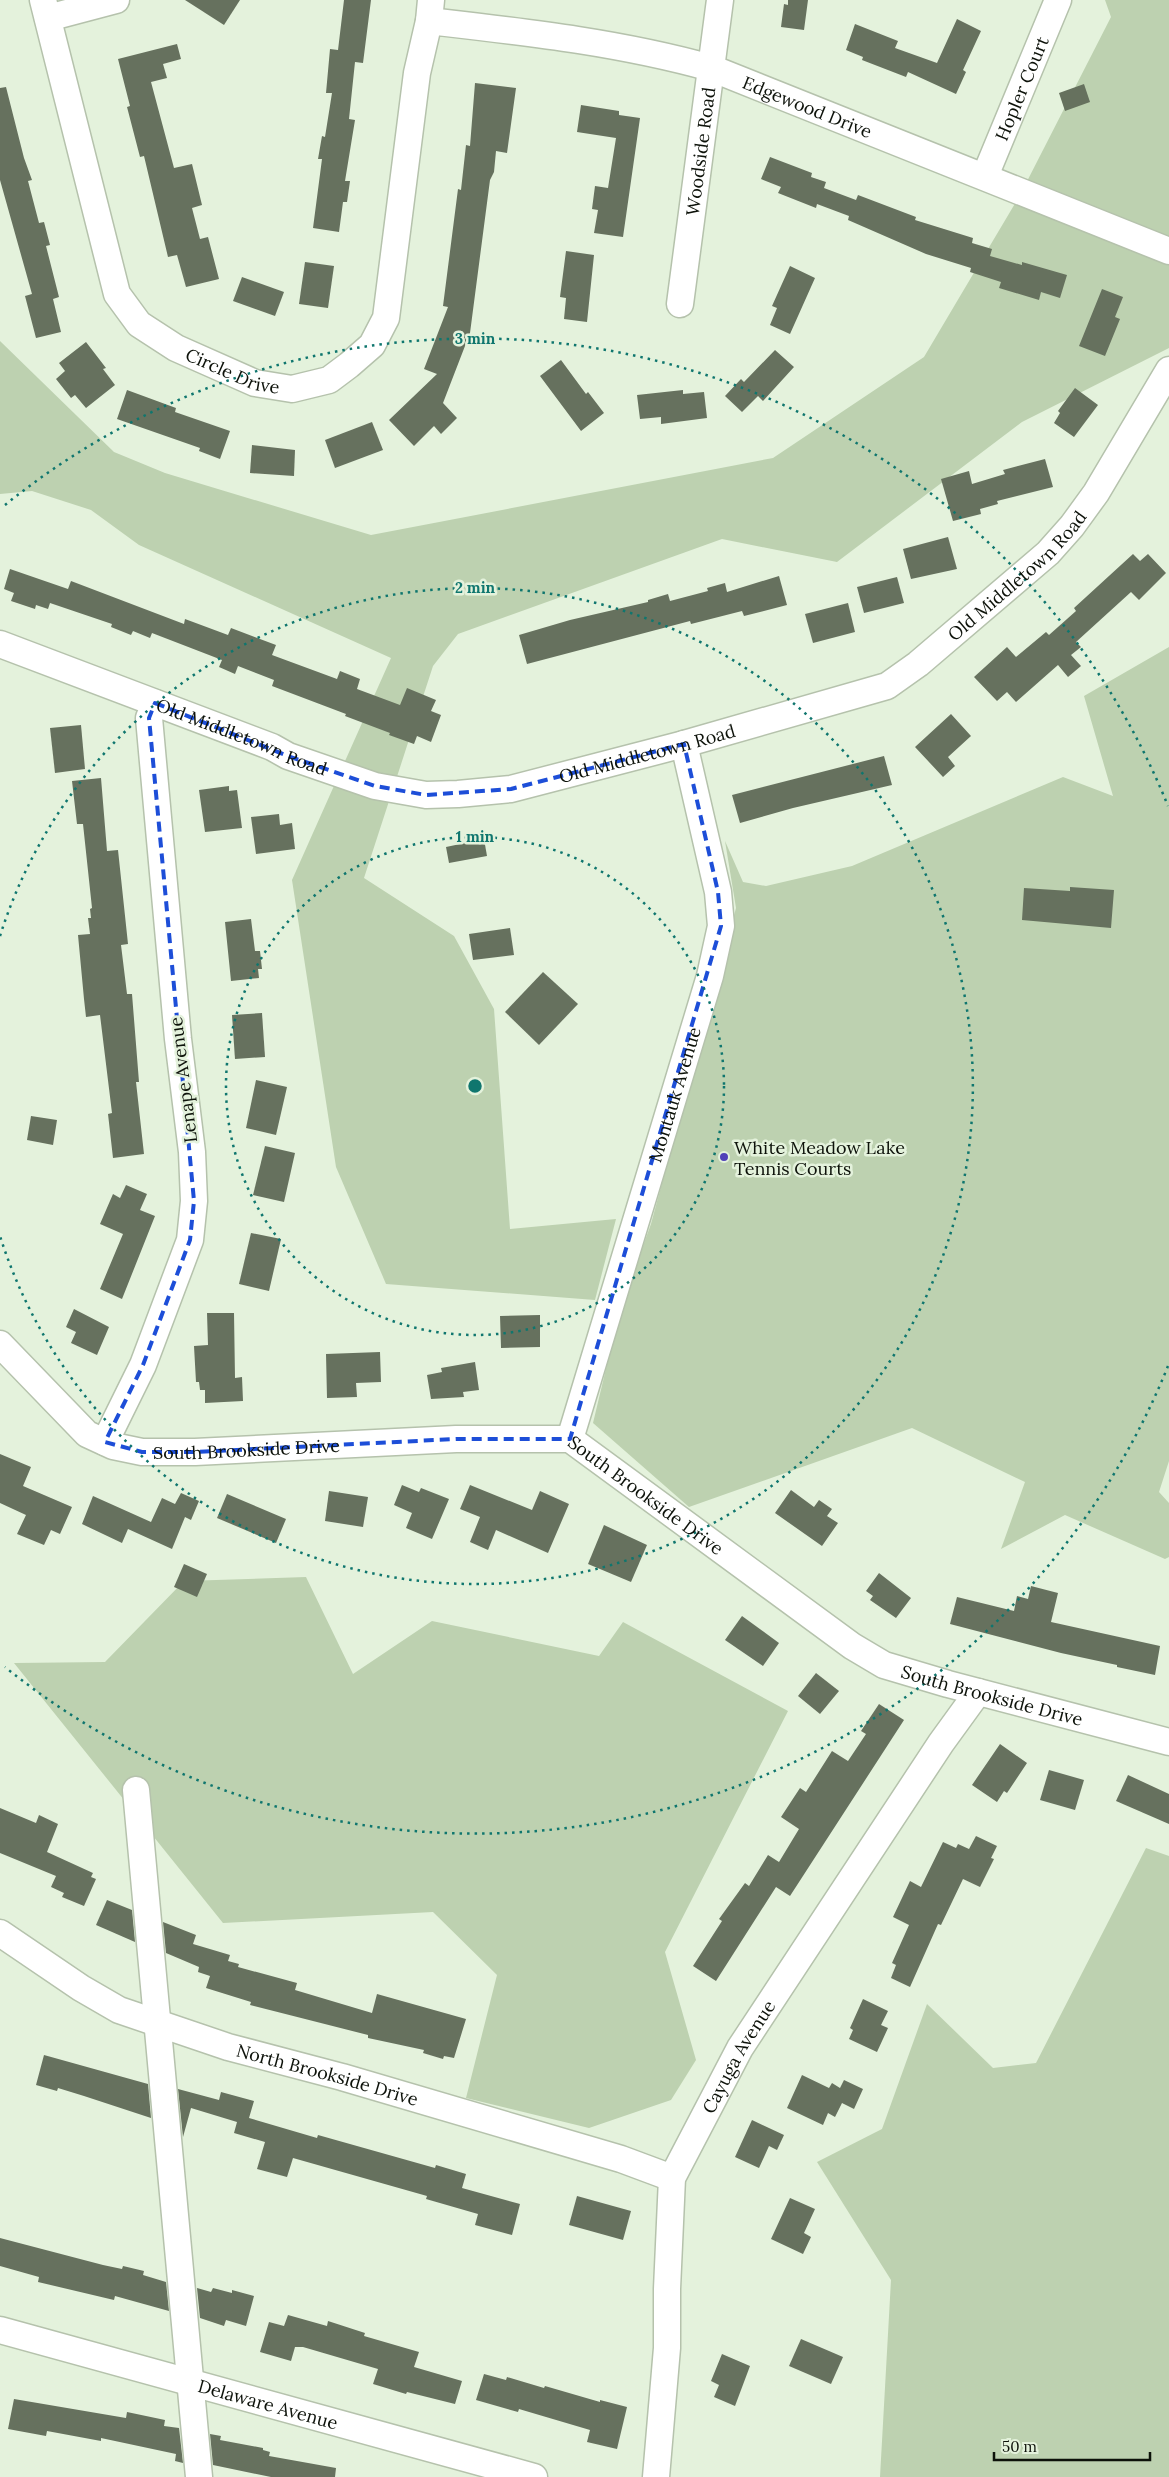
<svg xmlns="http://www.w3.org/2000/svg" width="1169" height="2477" viewBox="0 0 1169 2477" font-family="Lora,serif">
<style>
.green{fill:#bdd1b0}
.building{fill:#66715e}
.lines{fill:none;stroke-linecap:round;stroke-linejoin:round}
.minor-casing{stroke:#b5c2ac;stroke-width:29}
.minor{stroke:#fff;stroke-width:26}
.marked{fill:none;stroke:#1d4ed8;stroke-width:4;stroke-dasharray:10 6;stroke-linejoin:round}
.ring{fill:none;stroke:#0f766e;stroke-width:2.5;stroke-dasharray:2.5 5}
.poi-dot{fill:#5041b8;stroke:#e4f2dc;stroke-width:2}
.labels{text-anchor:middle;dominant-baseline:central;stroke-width:5;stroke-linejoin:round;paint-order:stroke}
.street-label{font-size:18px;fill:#0d120a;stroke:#e4f2dc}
.poi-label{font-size:18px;fill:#0d120a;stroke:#e4f2dc;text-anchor:start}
.centre{fill:#0f766e;stroke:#e4f2dc;stroke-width:2.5}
.ring-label{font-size:15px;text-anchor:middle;font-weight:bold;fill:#0f766e;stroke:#e4f2dc;stroke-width:5;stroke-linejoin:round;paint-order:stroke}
</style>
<rect width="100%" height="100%" fill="#e4f2dc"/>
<g class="green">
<path d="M1105,0h64v348l-147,74 -185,140 -115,-23 -264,95 -25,32 -69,212 90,58 40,73 16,220 106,-10 -21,81 -209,-16 -50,-117 -44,-287 99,-222 -252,-113 -48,-35 -59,-19 -32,3v-153l114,111 51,21 206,62 402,-77 151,-101 96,-162 91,-178z"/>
<path d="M1169,647v814l-10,31 10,11v54l-4,2 -100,-44 -64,34 24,-67 -113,-54 -223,79 -96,-84 28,-117 30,-82 85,-316 -11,-67 18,41 23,4 86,-20 211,-89 50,19 -29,-100z"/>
<path d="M306,1577l47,97 79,-53 167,35 24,-34 165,89 -123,241 31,108 -25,40 -82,28 -123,-30 31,-123 -64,-63 -210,11 -209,-260 91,-1 79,-81z"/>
<path d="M1146,1848l23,8v621h-289l11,-197 -74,-118 65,-33 45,-125 66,64 43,-5z"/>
</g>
<g class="building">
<path d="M185,0h55l-16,25z"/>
<path d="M344,0h27l-8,63 -8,-1 -6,57 6,1 -10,61h5l-3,21h-4l-4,30 -26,-4 9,-69h-4l4,-23 3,1 7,-44h-6l4,-44 8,1z"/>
<path d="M788,0h20l-4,30 -23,-3 3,-23 4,1z"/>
<path d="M957,19l24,12 -18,39 3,2 -10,22 -48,-22 -2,5 -44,-17 1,-3 -17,-7 9,-26 43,17 -3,7 42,15z"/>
<path d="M177,44l4,15 -18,5 4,14 -16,4 23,86 18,-4 10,41 -10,3 8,31 8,-2 11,42 -33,8 -9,-32 -9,2 -24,-101 -4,1 -13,-50 3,-1 -12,-47z"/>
<path d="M475,83l41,5 -9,65 -11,-2 -2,21 -4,8 -20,153 -27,70 14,15 -16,16 -7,-8 -20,20 -25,-26 48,-46 -13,-5 24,-62 -5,-1 15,-117 3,1 5,-45 4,1z"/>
<path d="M1084,84l6,18 -25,9 -6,-18z"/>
<path d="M6,87l18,71 8,22 -4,1 11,42 5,-1 6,23 -4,1 13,51 -6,2 8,33 -25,6 -11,-42 7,-2 -32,-114v-92z"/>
<path d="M581,105l38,6v4l21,3 -17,119 -29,-4 4,-23 -6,-1 3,-23 13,2 8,-50 -39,-6z"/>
<path d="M770,157l42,16 -1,4 15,5 -2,6 32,12 2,-5 58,22 -1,3 58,18 -1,5 20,6 -2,7 32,9v-3l45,13 -7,23 -19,-6 -2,8 -40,-12 2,-6 -31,-10 1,-4 -45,-14 -78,-34 1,-4 -32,-12 -1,4 -38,-15 3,-6 -20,-8z"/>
<path d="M566,251l28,4 -7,67 -23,-3 2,-21 -6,-1z"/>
<path d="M305,262l29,4 -6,42 -29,-4z"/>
<path d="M790,266l25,12 -25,56 -20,-9 7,-17 -5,-2z"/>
<path d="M242,277l42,15 -9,24 -42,-15z"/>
<path d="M1102,289l21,8 -8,20 5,2 -15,37 -26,-10z"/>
<path d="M86,342l20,26 -3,1 12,16 -29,23 -11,-13 -4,3 -15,-19 9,-8 -6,-8z"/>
<path d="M775,350l19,17 -31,34 -5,-5 -16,16 -17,-16 16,-17 3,3z"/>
<path d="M561,360l25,34 2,-2 16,21 -23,18 -41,-55z"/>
<path d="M1075,388l23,17 -24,32 -20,-14 6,-10 -2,-2z"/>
<path d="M127,390l49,18 -1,4 55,19 -10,28 -21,-8 1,-3 -83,-29z"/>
<path d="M683,390v4l21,-2 3,26 -46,6v-7l-21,2 -3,-24z"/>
<path d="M372,422l11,28 -48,18 -10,-28z"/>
<path d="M252,445l43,5 -1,26 -44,-3z"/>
<path d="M1045,459l8,28 -56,14 1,3 -18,5 1,5 -28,7 -12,-42 28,-8 3,13 33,-10 -2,-4z"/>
<path d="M948,537l9,32 -46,10 -8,-30z"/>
<path d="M1133,554l7,7 8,-7 18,19 -27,27 -8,-8 -55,50 5,5 -10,8 10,11 -13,11 -10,-12 -42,37 -9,-10 -10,9 -23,-24 33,-30 9,10 30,-25 3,3 27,-24 -2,-3z"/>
<path d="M10,569l58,20 3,-8 113,43 1,-5 43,16 3,-7 45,17 -4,10 65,24 3,-8 20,8 -3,10 43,16 7,-17 29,12 -5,11 10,4 -10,27 -14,-6 -3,8 -25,-9 1,-2 -45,-17 1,-2 -74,-28 2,-6 -36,-14 -3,8 -16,-7 3,-7 -70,-27 -2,5 -17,-7 -2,4 -20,-8 1,-3 -62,-21 -2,6 -12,-4 -1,4 -24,-8 3,-8 -10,-4z"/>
<path d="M779,576l8,29 -43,11 -2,-5 -51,13 -1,-3 -163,43 -8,-29 51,-15 78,-18v-2l20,-6 2,7 38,-10 -1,-3 18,-5 2,9z"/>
<path d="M897,577l7,26 -40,10 -7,-26z"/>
<path d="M848,603l7,29 -42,11 -8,-29z"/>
<path d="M951,714l20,22 -23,21 7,9 -12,11 -28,-30z"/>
<path d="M81,725l4,44 -30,4 -5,-45z"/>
<path d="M884,756l8,29 -99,23 -53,15 -8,-28z"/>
<path d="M101,778l6,73 11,-1 10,94 -7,1 6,49h5l7,88h-3l8,72 -31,4 -5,-44 4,-1 -12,-98 -14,2 -2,-18 -6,-64 12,-1 -2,-16h3l-1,-9 2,-1 -9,-84h-6l-5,-43z"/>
<path d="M229,786v5l8,-1 5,38 -37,4 -6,-42z"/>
<path d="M279,814l1,11 12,-2 3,26 -39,5 -5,-37z"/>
<path d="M484,839l3,17 -38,7 -3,-16z"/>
<path d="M1070,887l44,3 -3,38 -89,-8 2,-32 46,3z"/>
<path d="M251,919l4,32h5l2,18h-4l1,9 -28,3 -6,-59z"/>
<path d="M510,928l4,27 -41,5 -4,-26z"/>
<path d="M543,972l35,32 -39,41 -34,-33z"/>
<path d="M262,1013l3,44 -30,2 -3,-44z"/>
<path d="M256,1080l31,7 -11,48 -30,-7z"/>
<path d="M31,1116l26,4 -4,25 -26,-5z"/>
<path d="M265,1146l30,7 -11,49 -31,-7z"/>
<path d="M126,1185l21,9 -7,16 15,6 -33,83 -22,-10 23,-55 -23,-10 13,-30 7,4z"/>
<path d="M251,1233l30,6 -12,52 -30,-7z"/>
<path d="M74,1309l35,18 -12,28 -26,-12 5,-11 -10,-5z"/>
<path d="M207,1313h27l1,65 7,-1 1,24 -38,2v-13h-5l-1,-8h-3l-2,-36 14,-1z"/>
<path d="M540,1315v32l-39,1 -1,-32z"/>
<path d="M380,1352l1,30 -25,1 1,14 -30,1 -1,-44z"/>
<path d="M475,1362l4,28 -16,2 1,5 -33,2 -4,-24 15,-3 -1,-4z"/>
<path d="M0,1454l31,13 -8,19 49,21 -12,27 -9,-4 -7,15 -27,-11 9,-19 -26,-12z"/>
<path d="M402,1485l17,7 2,-4 28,11 -17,40 -26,-11 6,-15 -18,-8z"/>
<path d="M470,1485l62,25 8,-19 29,13 -21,49 -52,-23 -8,20 -18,-8 10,-25 -20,-8z"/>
<path d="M791,1490l23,17 5,-7 13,9 -5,7 11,7 -16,23 -47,-33z"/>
<path d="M329,1491l39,6 -5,30 -38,-6z"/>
<path d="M181,1493l18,8 -8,19 -6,-3 -13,32 -44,-20 -6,14 -40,-19 11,-28 58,26 11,-24 13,6z"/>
<path d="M227,1494l59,25 -10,24 -59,-25z"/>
<path d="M604,1525l43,20 -16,37 -43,-18z"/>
<path d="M184,1564l23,10 -10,23 -23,-10z"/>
<path d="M879,1573l32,25 -15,20 -26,-18 3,-4 -7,-5z"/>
<path d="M1031,1586l27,7 -7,29 109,24 -5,29 -38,-8v-2l-56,-12 -111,-29 7,-27 57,14 3,-15 11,3z"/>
<path d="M742,1616l37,27 -16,23 -38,-26z"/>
<path d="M816,1673l23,18 -19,23 -22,-18z"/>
<path d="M879,1704l25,16 -114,176 -14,-9 -60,94 -23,-15 29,-45 -3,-2 26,-36 4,3 19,-31 11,7 20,-33 -18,-12 19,-29 6,4 26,-41 16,10 18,-27 -5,-3z"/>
<path d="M1000,1744l27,19 -20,30 -3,-2 -7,11 -25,-17z"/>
<path d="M1049,1770l35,10 -9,30 -35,-10z"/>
<path d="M1128,1775l41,19v30l-53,-23z"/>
<path d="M0,1808l36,15 3,-8 19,9 -11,28 46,21 -2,4 5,2 -12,27 -22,-9 2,-4 -13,-6 5,-11 -56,-23z"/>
<path d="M976,1836l21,10 -6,12 3,1 -14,28 -17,-8 -22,46 -3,-1 -28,63 -19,-9 5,-13 -4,-2 17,-38 -16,-8 17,-36 11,6 22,-45 13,6 2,-4 11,5z"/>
<path d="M107,1900l25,10 3,32 -39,-17z"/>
<path d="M163,1922l33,13 -3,9 37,11 -2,6 11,3 -1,3 59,16 -2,7 77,23 5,-19 89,25 -12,39 -10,-2 -1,3 -20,-6 1,-3 -56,-12v-3l-118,-30 1,-3 -45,-14 4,-12 -12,-4 1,-5 -33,-14z"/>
<path d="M863,1999l25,12 -7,14 7,3 -11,24 -28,-13 4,-9 -3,-2z"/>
<path d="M44,2055l104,29 3,34 -67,-22 -26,-8 -1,3 -21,-6z"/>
<path d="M802,2075l27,13 3,-5 8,5 4,-8 19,9 -9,20 -12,-6 -7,14 -7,-4 -5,12 -36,-17z"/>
<path d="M178,2089l41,11 2,-8 33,9 -5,17 68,20 1,-3 117,33 1,-3 30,9 -4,14 58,16 -8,31 -37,-10 3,-11 -52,-15 1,-3 -134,-38 -6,19 -30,-8 8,-27 -31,-9 3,-11 -46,-14 -8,29z"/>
<path d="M752,2120l32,15 -7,15 -8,-4 -10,22 -24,-11z"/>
<path d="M577,2196l54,15 -8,29 -54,-15z"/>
<path d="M790,2198l25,11 -11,24 7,4 -8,17 -32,-15z"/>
<path d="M0,2238l103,27 19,4 1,-3 21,5 -1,4 23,7 3,29 -54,-15 -1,4 -76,-18 1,-5 -39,-11z"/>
<path d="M197,2288l14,4 2,-4 19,5v-3l22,6 -8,30 -20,-6 -2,6 -24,-8z"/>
<path d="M288,2315l39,11 1,-5 37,12 -1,3 55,16 -5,15 48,14 -7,23 -48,-12 -1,2 -33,-10 5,-15 -75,-22h-8l-4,14 -31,-9 9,-30 15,4z"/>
<path d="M801,2339l42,18 -12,27 -42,-18z"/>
<path d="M722,2354l28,12 -15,40 -21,-9 5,-12 -8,-4z"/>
<path d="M484,2374l22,6 1,-3 37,11 1,-2 55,16v-2l27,7 -10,42 -30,-7 3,-12 -71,-21 -1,3 -42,-12z"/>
<path d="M14,2399l112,19 1,-6 38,8 -1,6 15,2 4,35 -8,-2 1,-7 -75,-16v3l-54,-10 -1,5 -38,-7z"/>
<path d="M210,2434l11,2 -1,4 43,8v2l7,2 -1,4 67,12 -1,9h-64l-58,-12z"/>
</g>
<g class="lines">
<g class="minor-casing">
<g id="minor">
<path id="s1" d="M43,0l74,294 22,30 37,24 79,35 37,6 37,-9 20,-15 23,-20 14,-27 31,-245 12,-52 2,-21"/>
<path d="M48,18l68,-18"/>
<path id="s2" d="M429,21c95,11 189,21 282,47l458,183"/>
<path id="s3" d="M985,176l73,-176"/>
<path id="s4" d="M680,304l40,-304"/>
<path id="s5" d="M0,644l272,103 16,9 87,30 51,9 32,-1 53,-5 173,-45 203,-58 31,-22 130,-111 24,-27 24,-33 73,-123"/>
<path id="s6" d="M0,1344l87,90 26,12 29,6h53l261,-13h114l282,207 32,19 64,19 221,58"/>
<path id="s7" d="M570,1439l140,-463 11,-50 -3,-34 -34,-148"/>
<path d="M105,1442l38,-77 47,-125 4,-39 -2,-49 -14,-113 -29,-321 6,-15"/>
<path d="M136,1790l63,687"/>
<path id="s8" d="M0,1933l81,55 38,22 109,37 114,30 279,82 51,19"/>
<path id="s9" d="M0,2330l534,147"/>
<path id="s10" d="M656,2477l11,-129v-59l5,-111 68,-130 201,-305 37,-51"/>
</g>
</g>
<use href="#minor" class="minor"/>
</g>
<path class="marked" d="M155,703l133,53 87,30 51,9 85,-6 173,-45 34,148 3,34 -151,513h-114l-261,13h-53l-37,-10 38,-77 47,-125 4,-39 -45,-483z"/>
<g class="ring">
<circle cx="475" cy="1086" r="249"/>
<path d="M0 936A498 498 0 1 1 0 1236"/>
<path d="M1168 1366A747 747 0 0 1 5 1667M5 505A747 747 0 0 1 1168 806"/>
</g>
<circle class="poi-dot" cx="724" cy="1157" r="5"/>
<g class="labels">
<g class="street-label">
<text stroke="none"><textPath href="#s3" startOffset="95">Hopler Court</textPath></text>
<text stroke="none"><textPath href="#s2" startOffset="390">Edgewood Drive</textPath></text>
<text stroke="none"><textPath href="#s4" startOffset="154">Woodside Road</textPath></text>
<text stroke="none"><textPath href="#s1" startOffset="446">Circle Drive</textPath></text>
<text stroke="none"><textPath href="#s5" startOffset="1099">Old Middletown Road</textPath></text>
<text stroke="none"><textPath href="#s5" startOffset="259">Old Middletown Road</textPath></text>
<text stroke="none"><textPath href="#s5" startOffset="679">Old Middletown Road</textPath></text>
<text transform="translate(183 1080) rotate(-97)">Lenape Avenue</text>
<text stroke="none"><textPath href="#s7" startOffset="360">Montauk Avenue</textPath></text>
<text stroke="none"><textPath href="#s6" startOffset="288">South Brookside Drive</textPath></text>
<text stroke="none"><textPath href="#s6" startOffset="706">South Brookside Drive</textPath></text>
<text stroke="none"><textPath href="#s6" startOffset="1111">South Brookside Drive</textPath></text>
<text stroke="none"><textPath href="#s10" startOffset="438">Cayuga Avenue</textPath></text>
<text stroke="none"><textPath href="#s8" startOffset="360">North Brookside Drive</textPath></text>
<text stroke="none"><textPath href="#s9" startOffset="278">Delaware Avenue</textPath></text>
</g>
<g class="poi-label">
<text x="734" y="1147">White Meadow Lake<tspan x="734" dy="21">Tennis Courts</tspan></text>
</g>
</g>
<circle cx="475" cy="1086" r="8" class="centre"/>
<g class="ring-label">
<text x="475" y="344">3 min</text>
<text x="475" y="593">2 min</text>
<text x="475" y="842">1 min</text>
</g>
<path d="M994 2452v8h156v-8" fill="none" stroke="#0d120a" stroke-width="2.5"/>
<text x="1002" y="2452" font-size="15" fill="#0d120a" stroke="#e4f2dc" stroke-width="4" paint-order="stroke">50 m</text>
</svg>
